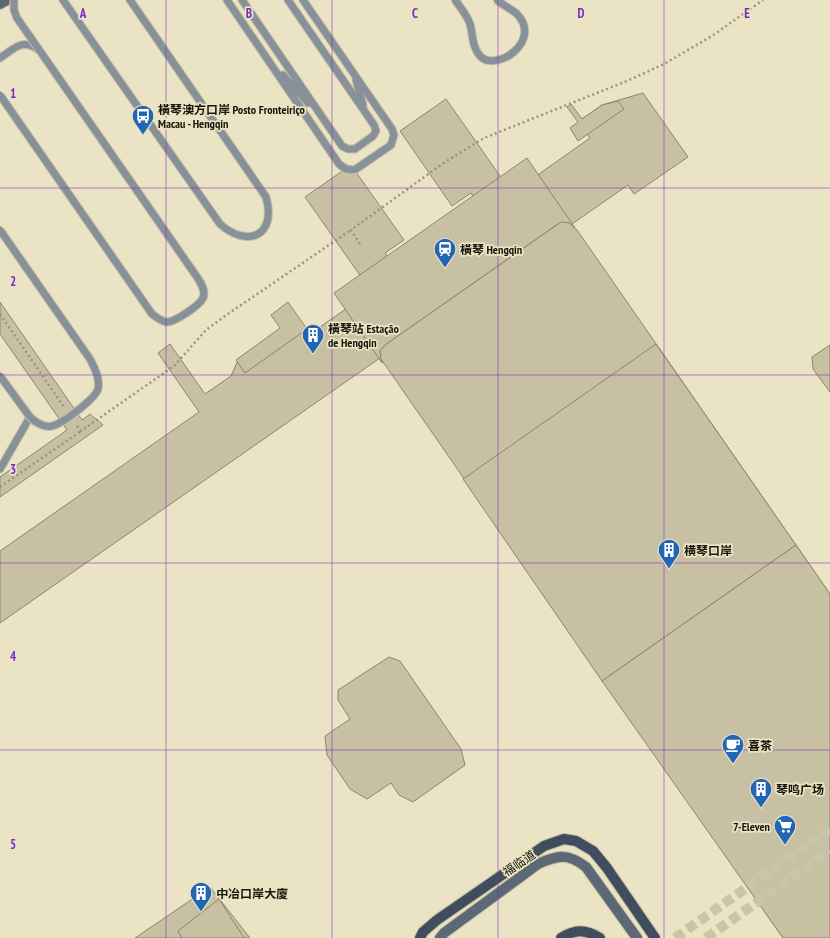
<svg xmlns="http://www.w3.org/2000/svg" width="830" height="938" viewBox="0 0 830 938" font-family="'PT Sans Narrow','Noto Sans SC',sans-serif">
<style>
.building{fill:#c7c0a3;stroke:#8d866a}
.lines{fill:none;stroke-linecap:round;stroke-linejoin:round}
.primary-tunnel{stroke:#cac4a8;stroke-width:10;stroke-dasharray:10 5;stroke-linecap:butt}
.lane-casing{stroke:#c4bea3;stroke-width:9}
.secondary-casing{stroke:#c4bea3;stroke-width:12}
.primary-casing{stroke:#c4bea3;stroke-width:12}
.path{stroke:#99947c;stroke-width:2.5;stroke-dasharray:2 3;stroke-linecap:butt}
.lane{stroke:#88909a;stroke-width:7}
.secondary{stroke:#5d6877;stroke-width:10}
.primary{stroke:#3f4d5f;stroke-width:10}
.lane-bridge-casing{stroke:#c4bea3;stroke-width:9;stroke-linecap:butt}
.lane-bridge{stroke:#88909a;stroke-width:7}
.grid{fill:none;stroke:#7b2cbf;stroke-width:1;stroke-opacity:0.55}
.labels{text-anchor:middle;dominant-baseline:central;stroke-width:3.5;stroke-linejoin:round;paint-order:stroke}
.poi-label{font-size:12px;font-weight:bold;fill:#18150a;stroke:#eae3c4;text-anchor:start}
.street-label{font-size:12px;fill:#18150a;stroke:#eae3c4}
.grid-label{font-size:13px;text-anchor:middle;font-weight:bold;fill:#7b2cbf;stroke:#eae3c4;stroke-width:3.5;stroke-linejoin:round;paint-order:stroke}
</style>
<rect width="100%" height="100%" fill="#eae3c4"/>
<g class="building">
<path d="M643,93l45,64 -54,37 -6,-9 -628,438v-72l199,-139 -41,-59 12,-9 35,50 26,-18 8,-18 43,-29 -2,-3 12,-9 14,20 65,-46 -66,-94 46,-32 53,75 -19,13 14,19 85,-60 -13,-19 -19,13 -52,-75 46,-32 66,94 78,-55 -11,-17 23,-16z"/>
<path d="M618,101l6,8 -46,32 -8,-13 8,-6 -11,-15 4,-3 11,15 20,-14z"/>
<path d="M527,158l48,70 -6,-5 -11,1 -173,121 -5,6 2,12 -48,-70z"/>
<path d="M561,222l8,1 8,7 253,364v344h-47l-402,-579 -1,-8 5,-6z"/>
<path d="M0,302l82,118 8,-6 13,11 -103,72v-20l67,-47 -67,-96z"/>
<path d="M288,302l19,27 -62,44 -9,-13 44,-32 -9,-13z"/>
<path d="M656,344l140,201 -194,136 -139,-202z"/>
<path d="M830,345v47l-17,-23 -1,-12z"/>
<path d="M796,545l34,49v344h-47l-181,-257z"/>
<path d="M389,657l11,4 61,88 4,16 -52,37 -14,-7 -8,-12 -24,16 -17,-10 -23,-34 -2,-19 25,-17 -12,-19v-10z"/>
<path d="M210,887l40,51h-115z"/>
<path d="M219,899l25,39h-62l-4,-7z"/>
</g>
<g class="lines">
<g class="primary-tunnel">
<path d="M675,938l155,-109"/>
<path d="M706,938l124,-87"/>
</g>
<g class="lane-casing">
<g id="lane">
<path d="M63,0l157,224c28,25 57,11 46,-27l-136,-197"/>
<path d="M227,0l112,164c6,5 10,7 17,5l35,-24 3,-10 -2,-6 -89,-129"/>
<path d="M242,0l100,146 6,3h7l18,-13 3,-5 -2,-6 -86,-125"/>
<path d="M0,58c15,-10 22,-20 39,-8"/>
<path d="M283,75l25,28"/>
<path d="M356,80l7,25"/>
<path d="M0,469l30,-52"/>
</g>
</g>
<g class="secondary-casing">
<g id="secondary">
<path d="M0,4l7,-4"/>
<path d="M440,938l4,-5 94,-69c20,-9 30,-11 48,3l51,71"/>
</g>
</g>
<g class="primary-casing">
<g id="primary">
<path d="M420,938l3,-6 14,-12 107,-74 20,-7 12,2 17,10 14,17 48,70"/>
<path d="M561,938c14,-9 24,-9 39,0"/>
</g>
</g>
<g class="path">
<path d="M360,244l-9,-14 94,-68 39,-24 143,-57 37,-17 48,-28 51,-36"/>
<path d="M0,314l64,93"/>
<path d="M77,426l4,5 93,-65 32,-36 19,-14 126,-86"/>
<path d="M0,487l81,-56"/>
</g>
<use href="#lane" class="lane"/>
<use href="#secondary" class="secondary"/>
<use href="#primary" class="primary"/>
<g class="lane-bridge-casing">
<g id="lane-bridge">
<path d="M455,0c6,8 12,15 15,24 3,11 2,23 10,32 16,17 63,-15 37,-42 -6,-5 -14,-9 -20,-14"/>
<path d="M0,95l152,219c4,3 9,7 14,8 8,1 34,-17 37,-24 3,-7 -2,-15 -6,-21l-180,-259 -3,-8v-10"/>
<path d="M0,230l90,129c5,10 10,19 8,30 -3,10 -36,35 -46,37 -8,2 -17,-4 -22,-9l-30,-41"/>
</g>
</g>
<use href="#lane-bridge" class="lane-bridge"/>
</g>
<path class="grid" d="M166,0v938M332,0v938M498,0v938M664,0v938M0,188h830M0,375h830M0,563h830M0,750h830"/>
<defs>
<g id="bus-pin" transform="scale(1.15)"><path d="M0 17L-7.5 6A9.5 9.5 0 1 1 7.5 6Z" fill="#2165b5" stroke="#eae3c4"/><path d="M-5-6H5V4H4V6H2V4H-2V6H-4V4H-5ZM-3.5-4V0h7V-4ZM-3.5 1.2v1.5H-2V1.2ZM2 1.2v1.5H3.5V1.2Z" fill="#fff"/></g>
<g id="station-pin" transform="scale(1.15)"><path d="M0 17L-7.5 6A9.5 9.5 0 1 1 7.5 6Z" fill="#2165b5" stroke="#eae3c4"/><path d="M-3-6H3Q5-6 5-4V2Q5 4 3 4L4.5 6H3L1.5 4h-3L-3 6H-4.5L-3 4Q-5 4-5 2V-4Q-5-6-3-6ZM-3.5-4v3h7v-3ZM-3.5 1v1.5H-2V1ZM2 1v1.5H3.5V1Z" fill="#fff"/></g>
<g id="building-pin" transform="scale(1.15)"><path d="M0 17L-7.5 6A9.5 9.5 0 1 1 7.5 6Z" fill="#2165b5" stroke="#eae3c4"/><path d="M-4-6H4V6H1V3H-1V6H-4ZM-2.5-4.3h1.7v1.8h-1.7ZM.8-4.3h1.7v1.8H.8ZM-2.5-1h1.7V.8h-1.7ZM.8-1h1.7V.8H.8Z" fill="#fff"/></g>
<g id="cafe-pin" transform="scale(1.15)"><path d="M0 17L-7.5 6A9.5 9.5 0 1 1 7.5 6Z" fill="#2165b5" stroke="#eae3c4"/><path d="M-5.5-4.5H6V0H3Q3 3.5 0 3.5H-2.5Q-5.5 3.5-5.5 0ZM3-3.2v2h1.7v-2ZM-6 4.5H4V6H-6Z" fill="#fff"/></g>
<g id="supermarket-pin" transform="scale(1.15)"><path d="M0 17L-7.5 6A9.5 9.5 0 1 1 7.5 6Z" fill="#2165b5" stroke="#eae3c4"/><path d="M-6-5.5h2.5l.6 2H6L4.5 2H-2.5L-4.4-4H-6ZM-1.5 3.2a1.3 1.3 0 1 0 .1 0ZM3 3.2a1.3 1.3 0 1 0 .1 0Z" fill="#fff"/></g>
</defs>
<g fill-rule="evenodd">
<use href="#bus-pin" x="143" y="116"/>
<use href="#station-pin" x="445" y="249"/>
<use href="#building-pin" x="313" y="335"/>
<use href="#building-pin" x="669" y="550"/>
<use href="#cafe-pin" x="733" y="745"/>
<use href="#building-pin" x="761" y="789"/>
<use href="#supermarket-pin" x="785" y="826"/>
<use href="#building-pin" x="201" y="893"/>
</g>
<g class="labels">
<g class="poi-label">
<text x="158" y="109">橫琴澳方口岸 Posto Fronteiriço<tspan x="158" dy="14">Macau - Hengqin</tspan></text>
<text x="460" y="249">橫琴 Hengqin</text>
<text x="328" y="328">橫琴站 Estação<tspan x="328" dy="14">de Hengqin</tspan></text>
<text x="684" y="550">横琴口岸</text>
<text x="748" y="745">喜茶</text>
<text x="776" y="789">琴鸣广场</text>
<text x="770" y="826" text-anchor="end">7-Eleven</text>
<text x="216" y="893">中冶口岸大廈</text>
</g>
<g class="street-label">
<text transform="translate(519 863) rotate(-34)">福临道</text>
</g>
</g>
<g class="grid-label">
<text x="83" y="18">A</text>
<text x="249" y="18">B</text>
<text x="415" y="18">C</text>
<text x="581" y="18">D</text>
<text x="747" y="18">E</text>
<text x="13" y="98">1</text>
<text x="13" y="286">2</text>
<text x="13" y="474">3</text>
<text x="13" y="661">4</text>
<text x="13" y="849">5</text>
</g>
</svg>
